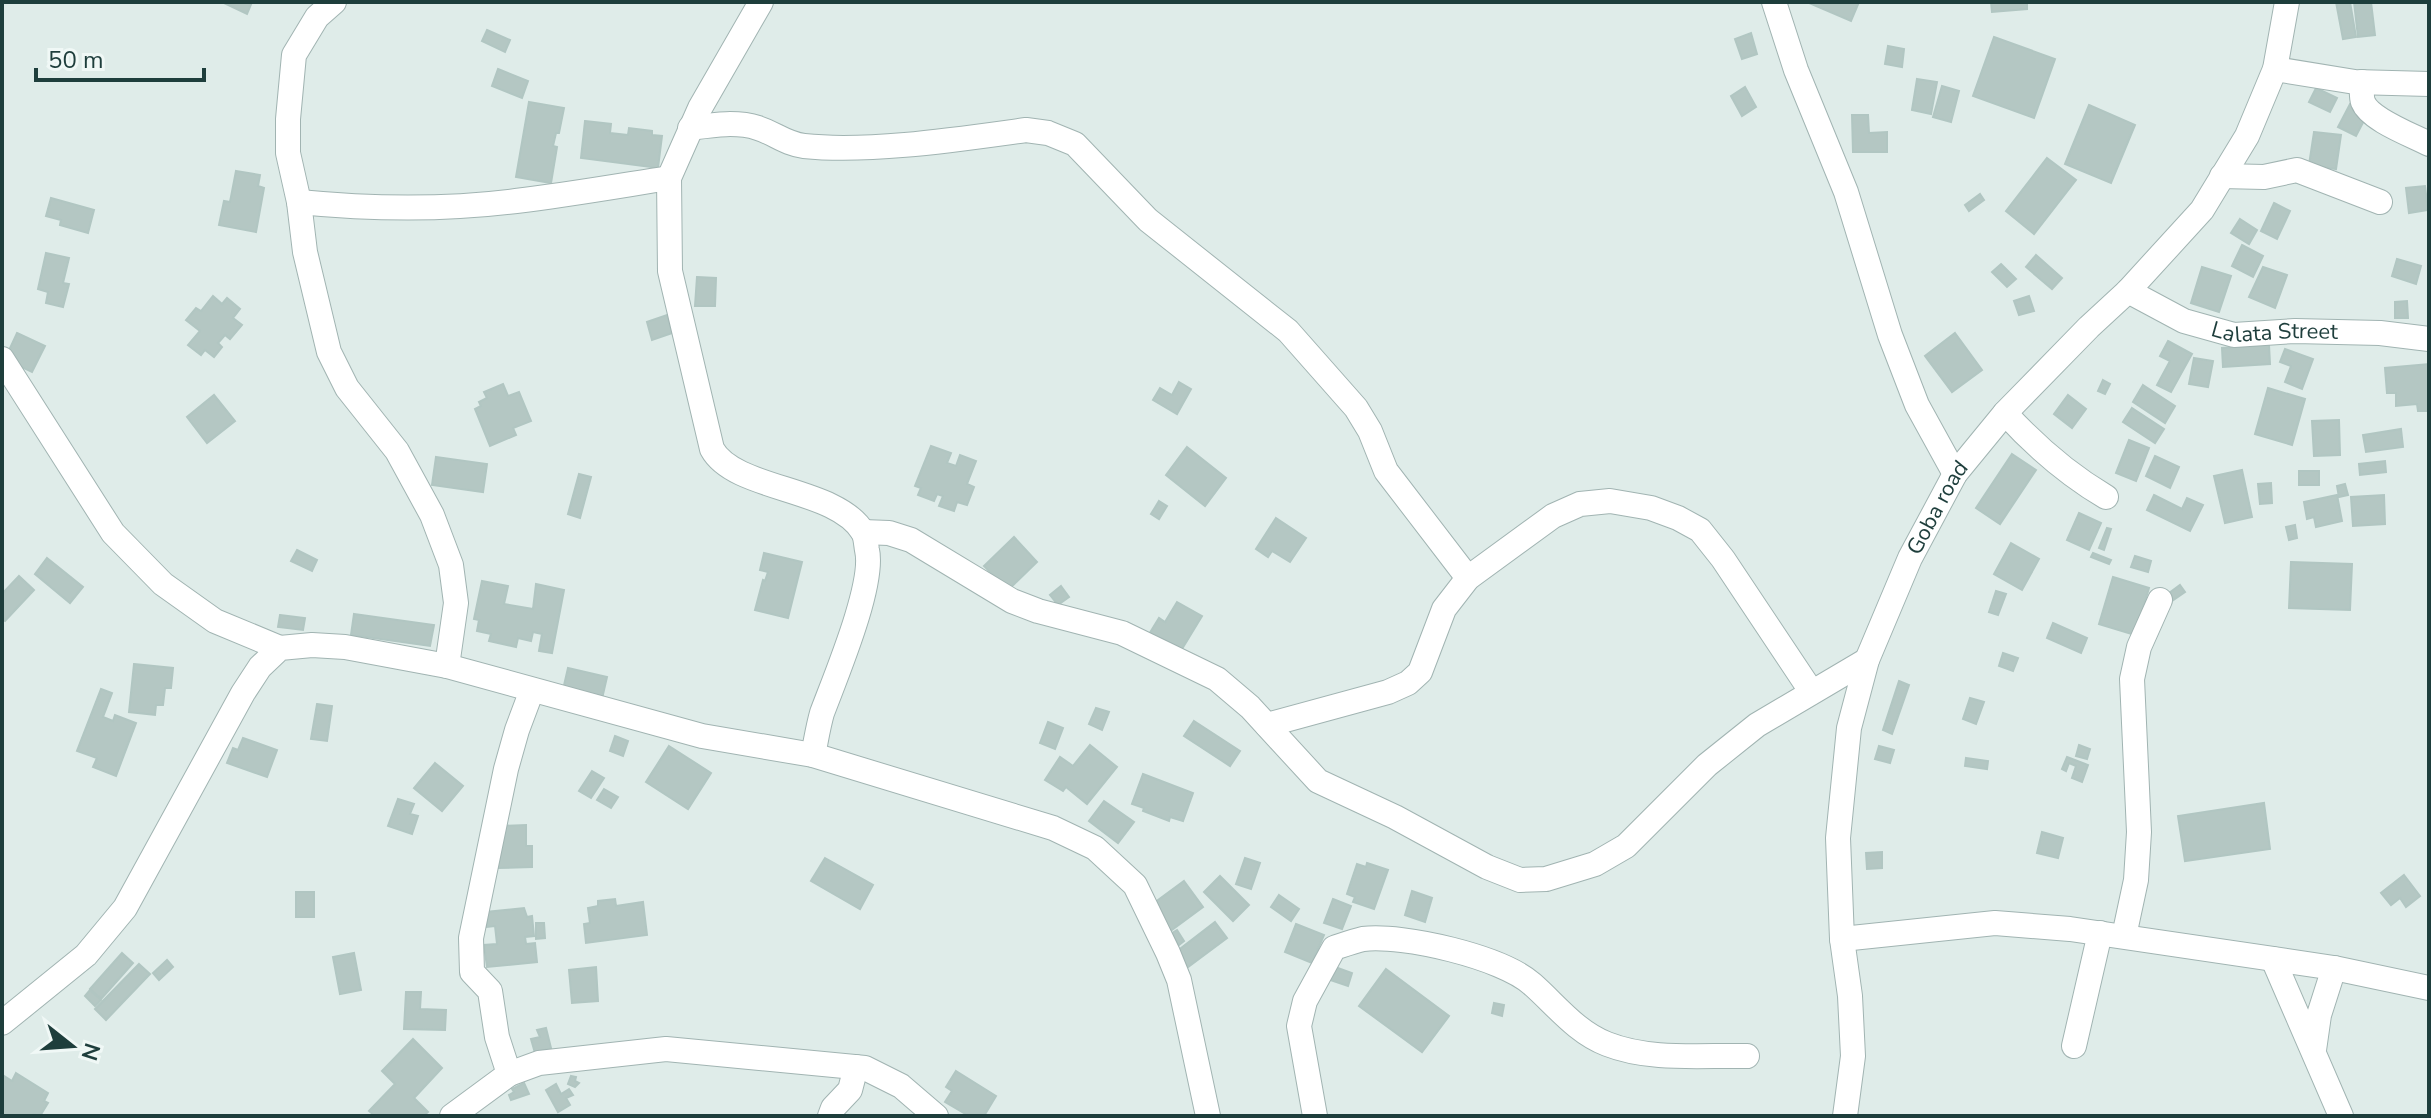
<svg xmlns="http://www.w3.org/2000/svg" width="2431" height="1118" viewBox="0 0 2431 1118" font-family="'Nunito Sans',sans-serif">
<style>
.building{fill:#b4c7c3;stroke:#b1c6c2;stroke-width:2}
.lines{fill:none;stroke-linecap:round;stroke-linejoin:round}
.minor-casing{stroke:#a1b4b2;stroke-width:26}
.minor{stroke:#fff;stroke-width:24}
.labels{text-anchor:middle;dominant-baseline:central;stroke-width:6;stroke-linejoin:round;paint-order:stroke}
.street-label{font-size:22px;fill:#1e3e3c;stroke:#f0f8f6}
</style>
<rect width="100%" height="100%" fill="#dfece9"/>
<g class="building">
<path d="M222,2h30l-5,12z"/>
<path d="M1807,2h52l-8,19z"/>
<path d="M1991,2h36v7l-35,3z"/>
<path d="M2336,2h14l6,35 -13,2z"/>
<path d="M2354,2h17l4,33 -17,2z"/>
<path d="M487,30l23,10 -5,12 -23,-11z"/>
<path d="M1751,33l6,21 -15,5 -7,-20z"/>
<path d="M1994,37l61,22 -21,59 -61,-22z"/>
<path d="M1888,46l16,3 -2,18 -17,-3z"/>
<path d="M498,69l30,12 -6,17 -30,-12z"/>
<path d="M1917,79l20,3 -6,32 -19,-4z"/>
<path d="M1942,86l17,5 -8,31 -18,-5z"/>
<path d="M1745,87l11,20 -14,9 -11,-20z"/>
<path d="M2316,88l21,10 -7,14 -21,-10z"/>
<path d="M529,102l35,6 -5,25h-3l-3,13 4,1 -6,36 -35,-6z"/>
<path d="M2350,104l18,9 -12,23 -18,-9z"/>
<path d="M2089,105l46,20 -24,58 -46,-19z"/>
<path d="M1852,115h16l1,18 18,-1v20h-34z"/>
<path d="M585,121l26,3 -1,9 18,2 1,-7 23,3v4l10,1 -4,32 -77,-10z"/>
<path d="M2314,132l27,3 -5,34 -27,-4z"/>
<path d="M2047,158l29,22 -42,54 -28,-23z"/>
<path d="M236,171l24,4 -2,11 6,2 -8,44 -37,-7 5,-24 6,1z"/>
<path d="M2425,186l3,24 -19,3 -3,-25z"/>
<path d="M1980,194l4,6 -15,11 -4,-6z"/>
<path d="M51,198l43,12 -6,23 -28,-8 1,-5 -15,-4z"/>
<path d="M2274,203l16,8 -13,28 -16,-8z"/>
<path d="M2240,219l17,11 -8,14 -18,-11z"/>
<path d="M2242,245l21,11 -10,21 -21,-11z"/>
<path d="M46,253l23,5 -6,25 6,1 -6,23 -17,-4 2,-11 -10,-3z"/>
<path d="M2036,255l26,23 -10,11 -26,-22z"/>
<path d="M2397,259l24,7 -5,18 -24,-8z"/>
<path d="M2001,264l15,15 -9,8 -15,-15z"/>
<path d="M2202,267l29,9 -12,36 -28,-9z"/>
<path d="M2263,267l24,8 -12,33 -26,-11z"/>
<path d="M697,277l19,1 -1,28h-20z"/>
<path d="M213,296l9,8 5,-6 13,11 -7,9 9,7 -12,14 -5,-4 -7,8 4,4 -8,10 -9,-7 -4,5 -13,-10 12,-14 -14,-11 10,-12 5,3z"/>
<path d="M2029,296l5,15 -15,4 -5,-14z"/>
<path d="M2407,301l1,17h-13v-16z"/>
<path d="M667,315l5,18 -20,7 -5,-18z"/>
<path d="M17,333l28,13 -13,26 -27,-13z"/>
<path d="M1955,333l27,37 -30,22 -27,-36z"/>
<path d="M2168,341l24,13 -21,38 -14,-7 13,-24 -10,-5z"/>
<path d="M2269,345l1,19 -47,3 -1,-19z"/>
<path d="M2285,349l28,10 -11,30 -17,-7 6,-16 -11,-4z"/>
<path d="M2194,358l19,3 -5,26 -19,-3z"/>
<path d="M2429,364v47h-11l-1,-7 -21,2v-13h-9l-2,-25z"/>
<path d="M2103,380l7,4 -5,10 -7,-3z"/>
<path d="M1179,382l12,7 -14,25 -24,-14 7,-12 12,7z"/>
<path d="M503,384l5,12 11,-4 12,29 -18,7 3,7 -26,11 -15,-37 6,-3 -2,-4 8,-4 -3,-6z"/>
<path d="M2143,385l32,21 -10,17 -32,-21z"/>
<path d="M2268,388l37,11 -13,46 -37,-11z"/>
<path d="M214,395l21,26 -28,22 -20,-26z"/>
<path d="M2068,395l18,14 -14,19 -18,-14z"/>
<path d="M2132,408l32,21 -9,14 -32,-21z"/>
<path d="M2339,420l1,35 -26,1 -2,-35z"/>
<path d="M2401,429l2,18 -37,5 -3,-17z"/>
<path d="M2129,440l20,8 -13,33 -20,-8z"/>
<path d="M931,446l20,7 -4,10 9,3 4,-11 16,6 -9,23 7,3 -7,18 -10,-3 -3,9 -15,-5 4,-10 -6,-2 -3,7 -16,-6 3,-7 -6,-2z"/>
<path d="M1187,447l39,31 -21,28 -39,-31z"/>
<path d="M2012,454l24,16 -36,54 -24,-16z"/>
<path d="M2155,456l24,11 -9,21 -24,-12z"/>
<path d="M436,457l51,7 -4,28 -51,-7z"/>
<path d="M2385,461l1,11 -26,3 -1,-11z"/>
<path d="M2242,470l10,47 -27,6 -11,-47z"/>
<rect x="2299" y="471" width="20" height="14"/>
<path d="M579,474l12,3 -11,41 -12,-4z"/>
<path d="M2271,483l1,20 -12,1 -2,-20z"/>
<path d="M2345,484l3,11 -9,2 -2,-11z"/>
<path d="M2154,495l28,14 5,-11 16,7 -13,26 -43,-21z"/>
<path d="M2337,495l5,26 -26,6 -2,-10 -7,2 -3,-17z"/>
<path d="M2384,495l1,29 -32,2 -2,-29z"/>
<path d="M1159,501l8,5 -8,13 -8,-5z"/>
<path d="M2079,513l22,10 -12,27 -22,-10z"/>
<path d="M1276,518l30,20 -16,24 -18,-11 -4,6 -12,-8z"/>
<path d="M2295,525l2,13 -8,2 -3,-13z"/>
<path d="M2107,528l4,1 -7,21 -5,-2z"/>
<path d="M1014,537l23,25 -29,28 -24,-24z"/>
<path d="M2011,543l28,16 -17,31 -28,-16z"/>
<path d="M297,550l20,10 -5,11 -21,-10z"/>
<path d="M764,553l38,9 -14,56 -33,-8 8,-30 2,1 3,-9 -8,-2z"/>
<path d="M2093,553l18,7 -2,4 -18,-7z"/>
<path d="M2135,556l16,5 -3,11 -17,-5z"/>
<path d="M47,558l36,29 -13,16 -35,-29z"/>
<path d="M2291,562l61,2 -2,46 -61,-2z"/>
<path d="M19,576l15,14 -29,31 -3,-2v-25z"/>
<path d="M2113,577l36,11 -14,47 -36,-11z"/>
<path d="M482,581l26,5 -4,18 29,5 3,-25 28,6 -12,63 -13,-2 3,-17 -9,-2 -2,9 -13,-3 -2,9 -27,-6 2,-7 -14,-3 2,-11 -5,-1z"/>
<path d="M2180,585l5,7 -16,11 -4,-7z"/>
<path d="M1061,586l8,11 -11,8 -8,-10z"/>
<path d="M1996,591l10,3 -8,21 -9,-3z"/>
<path d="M1177,602l25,14 -23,38 -31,-18 11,-18 6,4z"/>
<path d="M354,614l80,11 -4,21 -79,-11z"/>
<path d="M280,615l25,3 -2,12 -25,-3z"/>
<path d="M2053,623l34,15 -6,15 -34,-15z"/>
<path d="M2003,653l15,5 -5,13 -14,-5z"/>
<path d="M134,664l39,4 -2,20h-6l-2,17h-7l-1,10 -26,-3z"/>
<path d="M568,668l39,9 -6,26 -39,-9z"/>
<path d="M1899,681l10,4 -17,49 -9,-4z"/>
<path d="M101,689l11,4 -9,24 10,4 2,-6 21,8 -20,53 -23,-9 4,-9 -20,-7z"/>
<path d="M1970,698l14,4 -8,22 -13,-5z"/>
<path d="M317,704l15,2 -5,35 -16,-2z"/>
<path d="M1096,708l13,4 -7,18 -13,-6z"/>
<path d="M1194,721l46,30 -10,15 -46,-30z"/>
<path d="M1048,722l15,6 -8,21 -15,-6z"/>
<path d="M615,736l13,5 -5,15 -13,-5z"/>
<path d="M243,738l34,12 -10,27 -40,-14 6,-15 5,2z"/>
<path d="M1090,745l27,22 -30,37 -21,-17 -3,4 -18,-11 15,-23 13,9z"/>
<path d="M2079,745l11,4 -3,10 -11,-3z"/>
<path d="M669,746l42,27 -23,36 -42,-27z"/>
<path d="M1879,746l15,4 -4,13 -15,-4z"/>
<path d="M2067,757l21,8 -6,17 -10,-4 4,-12 -7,-3 -3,8 -4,-2z"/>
<path d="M1966,758l22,3 -1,8 -22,-3z"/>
<path d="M435,763l28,23 -21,25 -28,-23z"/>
<path d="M592,771l12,7 -13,20 -12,-7z"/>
<path d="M1143,774l50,19 -10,28 -13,-4 -1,4 -26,-10 1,-3 -12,-4z"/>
<path d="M604,789l14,8 -7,11 -14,-8z"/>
<path d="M398,799l16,5 -4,10 8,2 -6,18 -24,-8z"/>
<path d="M1104,801l30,21 -16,21 -29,-22z"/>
<path d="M2264,803l6,46 -85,12 -7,-45z"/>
<path d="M526,825v21h6v21l-34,1v-42z"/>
<path d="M2042,832l21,6 -5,20 -21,-5z"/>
<path d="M1882,852v16l-15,1 -1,-16z"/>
<path d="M825,858l48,27 -13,24 -49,-28z"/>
<path d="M1245,858l15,5 -9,26 -15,-5z"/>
<path d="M1367,863l21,7 -14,39 -21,-7 2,-5 -8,-3 10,-30 9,3z"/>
<path d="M2404,875l16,21 -14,11 -6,-9 -9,7 -10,-12z"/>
<path d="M1220,876l29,29 -16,16 -29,-29z"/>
<path d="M1184,881l19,26 -34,25 -19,-26z"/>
<path d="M1412,891l20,7 -7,24 -20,-7z"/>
<rect x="296" y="892" width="18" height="25"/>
<path d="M1279,895l20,14 -8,12 -20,-14z"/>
<path d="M615,899l1,7 27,-4 4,33 -61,8 -2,-19 6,-1 -2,-15 10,-2v-5z"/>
<path d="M1333,899l18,7 -9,23 -18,-6z"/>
<path d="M524,908l3,9 5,-1 2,20 -9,1 1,7 9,-1 2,19 -50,5 -3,-22 13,-1 -2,-18 -8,1 -1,-15z"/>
<path d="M1215,922l12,16 -39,29 -12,-15z"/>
<path d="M536,923h8l1,15 -9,1z"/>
<path d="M1296,924l28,11 -12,28 -27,-11z"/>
<path d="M1177,930l7,11 -5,4 -7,-12z"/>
<path d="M122,953l11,10 -32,36 -11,-10z"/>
<path d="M354,953l7,37 -21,4 -7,-37z"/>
<path d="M167,960l6,7 -14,13 -6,-7z"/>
<path d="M139,964l11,10 -44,46 -11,-11z"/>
<path d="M596,967l2,34 -26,2 -3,-33z"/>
<path d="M1335,967l17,6 -4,13 -18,-6z"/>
<path d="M1386,969l63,47 -27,36 -63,-46z"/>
<path d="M90,990l11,10 -6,6 -10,-10z"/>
<path d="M406,992h15l-1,17 26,1 -1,20 -41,-1z"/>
<path d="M1494,1003l10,2 -2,11 -10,-3z"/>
<path d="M546,1028l5,20 -16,5 -4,-14 9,-2 -3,-7z"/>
<path d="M413,1039l29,29 -28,30 14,14 -5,4h-48l-6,-5 26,-27 -13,-13z"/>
<path d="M956,1071l40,25 -12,20h-15l-24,-14 7,-11 -6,-4z"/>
<path d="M16,1073l32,20 -4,8 4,2 -8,13 -6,-2 -1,2h-31v-36l2,-4 8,5z"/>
<path d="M571,1076l5,1 -1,4 4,2 -4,4 -7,-3z"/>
<path d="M524,1083l5,11 -18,6 -2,-5 5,-3 -2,-3z"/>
<path d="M556,1084l5,10 8,-5 4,6 -7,3 4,7 -12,7 -12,-22z"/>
</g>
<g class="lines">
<g class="minor-casing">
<g id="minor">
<path d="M334,2l-17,15 -23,38 -6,64v34l11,49 6,50 24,100 18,36 50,63 35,64 19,50 5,38 -9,63"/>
<path d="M761,2l-61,106 -31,70 1,93 42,178c23,42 124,38 151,83 3,5 3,13 4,18 8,34 -32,128 -45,163 -4,14 -6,28 -9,42"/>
<path d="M1774,2l22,68 50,122 44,143 27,70 38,69"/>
<path d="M2275,69l80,13 74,2"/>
<path d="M2362,82c0,7 -1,14 1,20 7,18 49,33 66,42"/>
<path d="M690,128c22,-3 46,-7 68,0 16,5 28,16 46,18 65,7 156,-7 222,-16l22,3 27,11 73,76 140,111 68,77 14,23 16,40 82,107"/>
<path d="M2222,176l42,1 33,-7 83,32"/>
<path d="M299,202c71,7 147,8 217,-1 51,-6 102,-15 153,-23"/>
<path id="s1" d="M2128,291l56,30 50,14 61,-4 85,2 49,6"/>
<path d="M2,359l111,174 50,51 52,37 65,27"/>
<path d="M2005,413c31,34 62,61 101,84"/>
<path d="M863,532l26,1 22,7 101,61 26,10 84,22 95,46 33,28 68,74 77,36 92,50 33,13 26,-1 49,-15 31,-18 81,-81 50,-40 110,-65"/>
<path d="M1267,725l121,-33 20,-9 12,-11 24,-63 24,-31 85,-62 27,-12 30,-3 41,7 27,10 22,12 23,29 88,132"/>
<path d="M2124,936l12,-56 3,-48 -7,-153 7,-32 21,-47"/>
<path d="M1842,939l153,-16 75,6 264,39 95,20"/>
<path d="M2273,959l68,157"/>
<path d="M2,1023l84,-68 39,-47 118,-215 17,-26 20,-19 32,-3 33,2 102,19 255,70 111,19 240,73 42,20 40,37 33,68 11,27 29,136"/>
<path d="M2074,1046l26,-113"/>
<path d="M2314,1050l5,-35 15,-47"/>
<path d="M509,1074l-12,-37 -7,-46 -18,-19 -1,-34 35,-169 11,-39 15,-40"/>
<path d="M452,1116l57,-42 30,-11 127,-14 199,19 36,18 35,30"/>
<path d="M830,1116l3,-8 17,-18 6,-23"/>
<path d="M1315,1116l-16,-90 6,-25 29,-53c9,-3 20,-7 29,-9 40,-5 139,18 169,45 24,21 44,48 75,60 43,17 94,11 140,12"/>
<path id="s2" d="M1845,1116l8,-60 -3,-60 -8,-57 -4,-101 11,-110 18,-68 43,-102 45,-84 50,-61 84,-86 39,-36 74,-81 45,-74 28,-67 12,-67"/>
</g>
</g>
<use href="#minor" class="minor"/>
</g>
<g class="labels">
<g class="street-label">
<text stroke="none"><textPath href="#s1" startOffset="156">Lalata Street</textPath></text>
<text stroke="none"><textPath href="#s2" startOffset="628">Goba road</textPath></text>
</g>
</g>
<rect width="2431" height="1118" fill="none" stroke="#1e3e3c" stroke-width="8"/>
<g transform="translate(72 1046) rotate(107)" stroke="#f0f8f6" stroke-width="6" paint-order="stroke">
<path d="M0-6L14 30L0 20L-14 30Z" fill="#1e3e3c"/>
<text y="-12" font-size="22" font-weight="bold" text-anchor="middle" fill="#1e3e3c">N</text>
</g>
<path d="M36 68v12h168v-12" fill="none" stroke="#1e3e3c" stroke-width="4"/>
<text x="48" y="68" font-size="24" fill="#1e3e3c" stroke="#f0f8f6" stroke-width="6" paint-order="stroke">50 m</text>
</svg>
